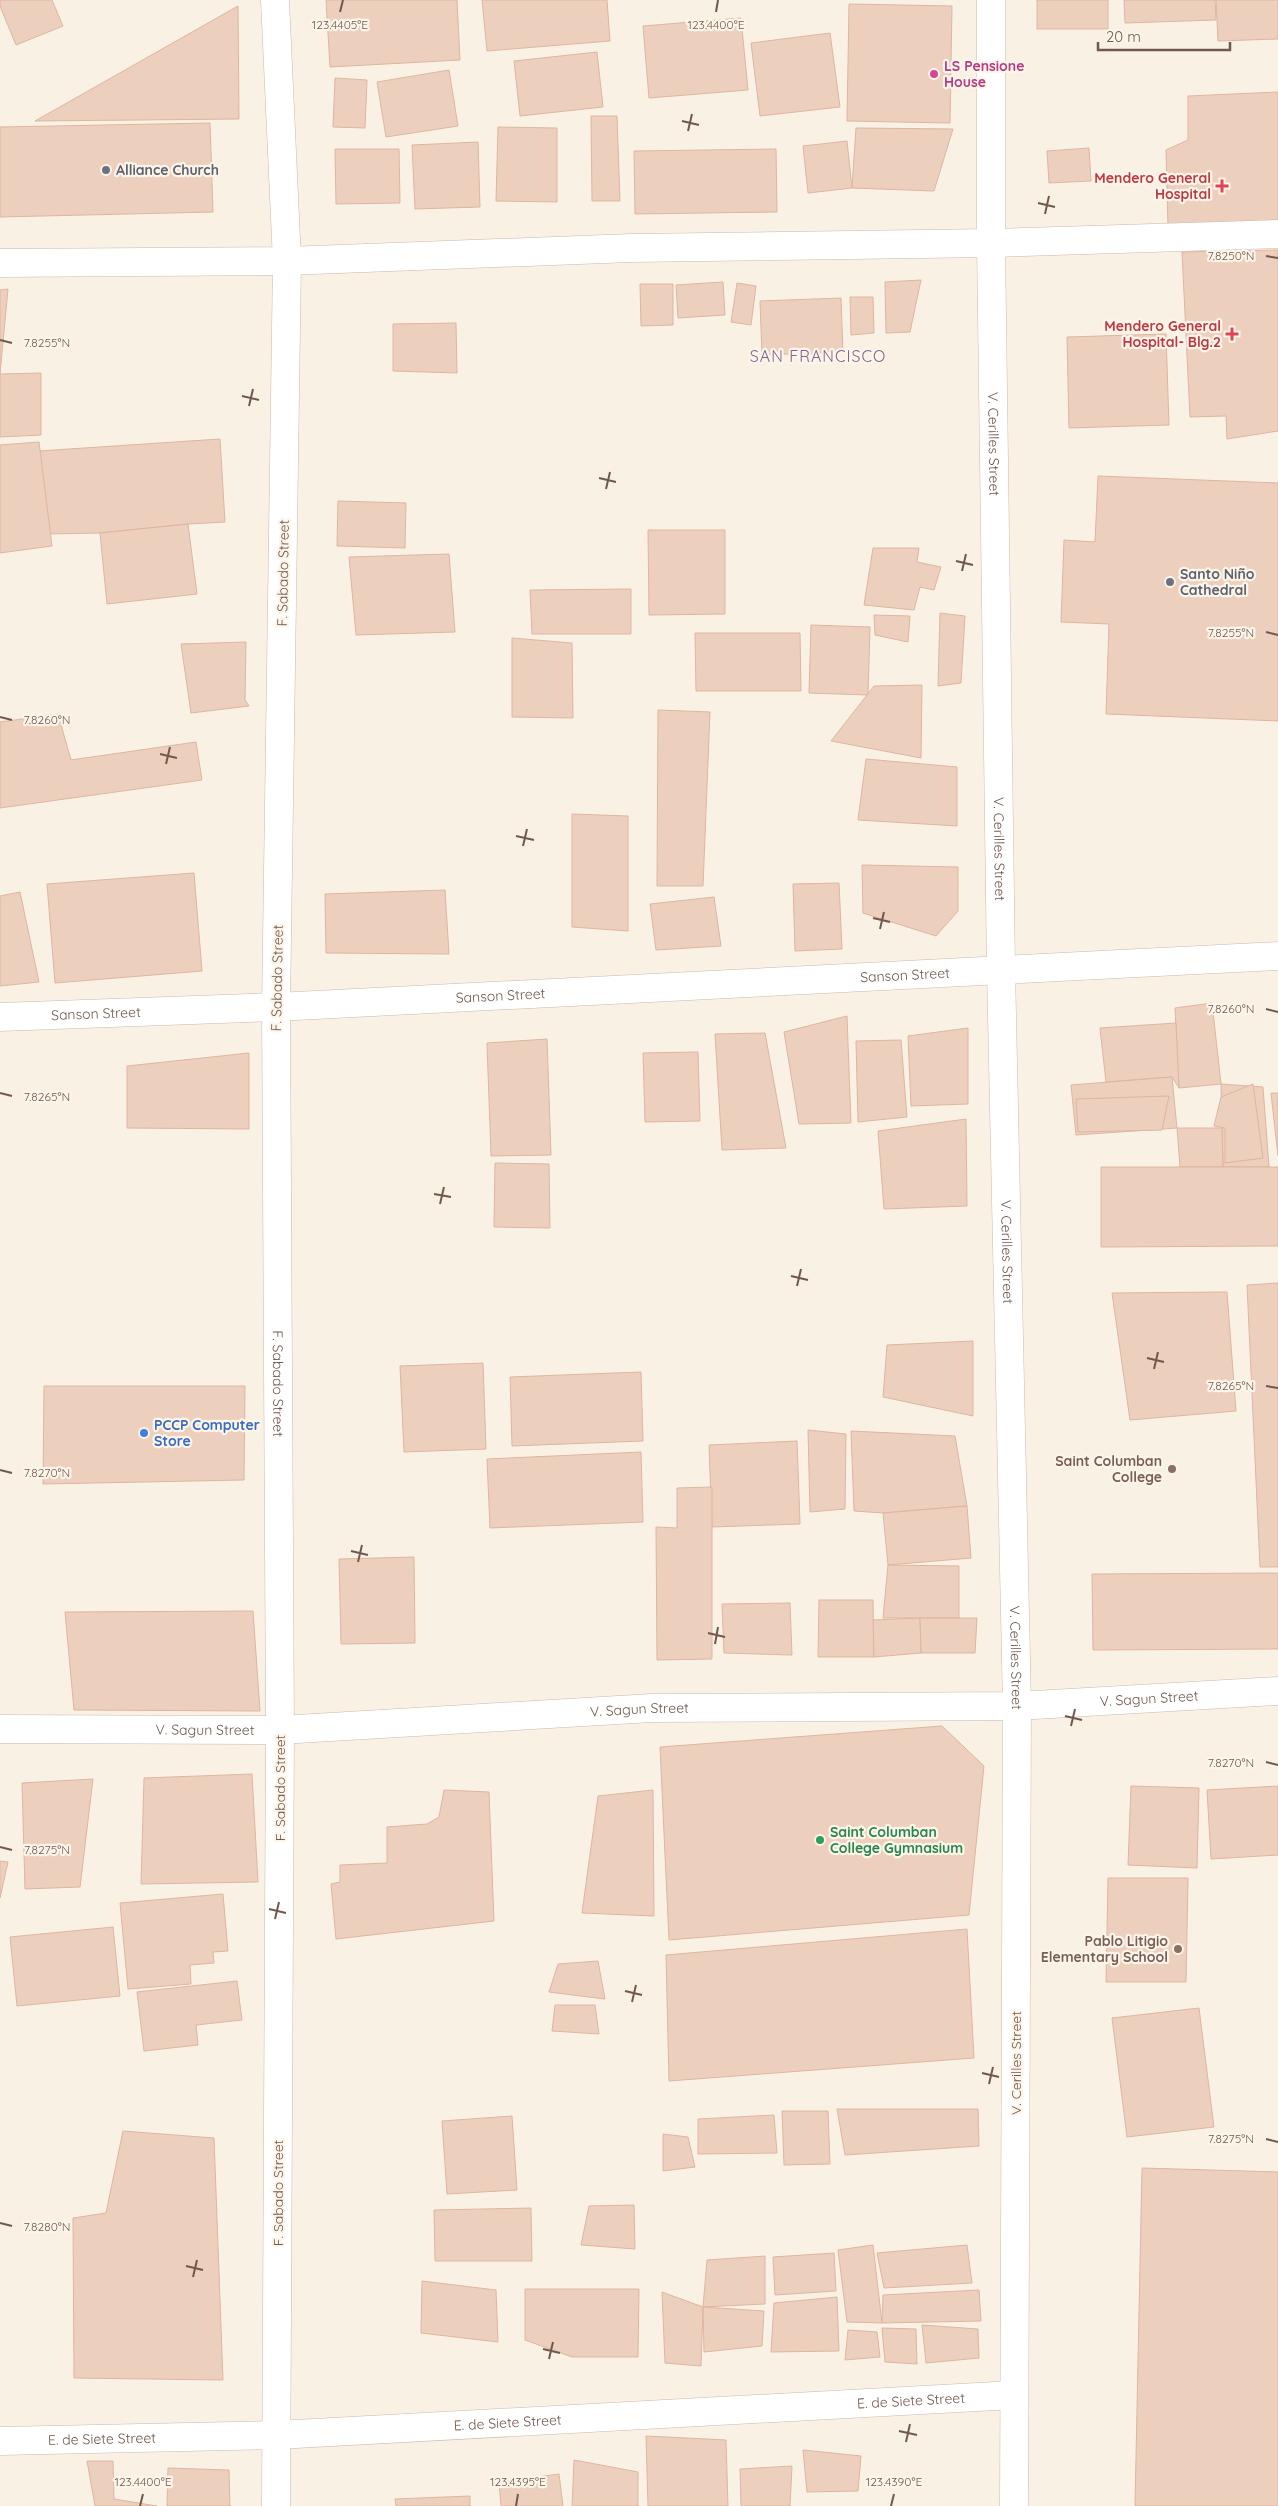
<svg xmlns="http://www.w3.org/2000/svg" width="1278" height="2506" viewBox="0 0 1278 2506" font-family="Quicksand,sans-serif">
<style>
.building{fill:#edcfbe;stroke:#dfb5a0}
.lines{fill:none;stroke-linecap:round;stroke-linejoin:round}
.street-casing{stroke:#cbb8ac;stroke-width:29}
.secondary-casing{stroke:#cfbaac;stroke-width:29}
.street{stroke:#fff;stroke-width:28}
.secondary{stroke:#fff;stroke-width:28}
.ticks{fill:none;stroke:#71584c;stroke-width:2}
.hotel-dot{fill:#d1479c;stroke:#fdf5ea;stroke-width:2}
.worship-dot{fill:#6b7280;stroke:#fdf5ea;stroke-width:2}
.health-dot{fill:#e0444e;stroke:#fdf5ea;stroke-width:2}
.shop-dot{fill:#3f7fe0;stroke:#fdf5ea;stroke-width:2}
.education-dot{fill:#8d6e63;stroke:#fdf5ea;stroke-width:2}
.leisure-dot{fill:#2e9e5b;stroke:#fdf5ea;stroke-width:2}
.labels{text-anchor:middle;dominant-baseline:central;stroke-width:4.5;stroke-linejoin:round;paint-order:stroke}
.hotel-label{font-size:14px;font-weight:bold;fill:#b23c85;stroke:#fdf5ea;text-anchor:start}
.worship-label{font-size:14px;font-weight:bold;fill:#5b616d;stroke:#fdf5ea;text-anchor:start}
.health-label{font-size:14px;font-weight:bold;fill:#be3a42;stroke:#fdf5ea;text-anchor:end}
.street-label{font-size:14px;fill:#71584c;stroke:#fdf5ea}
.shop-label{font-size:14px;font-weight:bold;fill:#366cbe;stroke:#fdf5ea;text-anchor:start}
.education-label{font-size:14px;font-weight:bold;fill:#785e54;stroke:#fdf5ea;text-anchor:end}
.leisure-label{font-size:14px;font-weight:bold;fill:#27864d;stroke:#fdf5ea;text-anchor:start}
.quarter-label{font-size:16px;letter-spacing:1px;fill:#7d648d;stroke:#fdf5ea}
.ticks-label{font-size:12px;text-anchor:middle;fill:#71584c;stroke:#fdf5ea;stroke-width:4.5;stroke-linejoin:round;paint-order:stroke}
</style>
<rect width="100%" height="100%" fill="#faf1e5"/>
<g class="building">
<path d="M0,0h52l11,26 -47,19 -16,-39z"/>
<path d="M326,0h131l3,60 -130,7z"/>
<path d="M482,0h125l3,41 -123,10z"/>
<rect x="1037" y="0" width="71" height="29"/>
<path d="M1124,0h91l1,20 -91,3z"/>
<path d="M1216,0h62v39l-60,2z"/>
<path d="M849,4l103,2 -2,117 -103,-2z"/>
<path d="M238,6l1,113 -204,2z"/>
<path d="M741,18l7,72 -99,8 -6,-72z"/>
<path d="M830,33l10,74 -80,9 -9,-73z"/>
<path d="M597,52l6,55 -83,9 -6,-55z"/>
<path d="M449,70l9,56 -72,11 -9,-55z"/>
<path d="M335,78l32,2 -2,48 -32,-1z"/>
<path d="M1278,92v131l-110,4 -2,-77 22,-10v-44z"/>
<path d="M591,116h26l3,85h-28z"/>
<path d="M210,123l3,89 -213,5v-90z"/>
<path d="M498,127l59,1v74l-61,-1z"/>
<path d="M856,128l97,1 -19,62 -82,-3z"/>
<path d="M847,141l5,47 -44,5 -5,-47z"/>
<path d="M478,142l2,65 -65,2 -3,-64z"/>
<path d="M1089,148l2,33 -42,2 -2,-32z"/>
<path d="M335,149h64l1,54 -64,1z"/>
<path d="M776,149l1,63 -142,2 -1,-63z"/>
<path d="M1278,250v181l-51,8 -1,-23 -36,1 -8,-165z"/>
<path d="M921,280l-11,52 -24,1 -1,-51z"/>
<path d="M723,282l2,33 -47,3 -2,-33z"/>
<path d="M737,283l19,3 -5,39 -20,-3z"/>
<path d="M640,284h33v41l-32,1z"/>
<path d="M8,289l-8,85 41,-1v62l-41,2v-147z"/>
<path d="M850,297h23l1,36 -23,2z"/>
<path d="M841,298l2,54 -81,3 -2,-54z"/>
<path d="M456,323l1,50 -64,-2v-47z"/>
<path d="M1166,334l3,91 -100,3 -2,-91z"/>
<path d="M220,439l5,83 -37,2 -88,9 -55,1 -6,-83z"/>
<path d="M39,442l13,104 -52,7v-108z"/>
<path d="M1098,476l180,7v238l-172,-7 3,-90 -48,-2 3,-82 31,2z"/>
<path d="M338,501l68,2 -1,45 -68,-2z"/>
<path d="M188,524l9,70 -90,10 -7,-71z"/>
<path d="M648,530h77v84l-76,1z"/>
<path d="M873,548h46l-2,14 24,5 -7,23 -14,-3 -6,23 -50,-5z"/>
<path d="M449,554l6,78 -99,3 -7,-78z"/>
<path d="M631,589v45h-99l-2,-44z"/>
<path d="M940,613l25,3 -4,67 -23,3z"/>
<path d="M874,615l36,1 -2,26 -33,-7z"/>
<path d="M811,625l59,2 -2,68 -59,-2z"/>
<path d="M695,633h105l1,58h-105z"/>
<path d="M512,638l60,5 1,75 -61,-1z"/>
<path d="M246,642l-1,58 4,6 -58,7 -10,-69z"/>
<path d="M922,685l-1,73 -90,-17 43,-55z"/>
<path d="M658,710l52,2 -7,174h-46z"/>
<path d="M58,714l13,46 125,-18 6,38 -202,28v-86z"/>
<path d="M866,759l91,8v59l-99,-6z"/>
<path d="M572,814l56,2v115l-56,-4z"/>
<path d="M862,865l96,2v44l-22,25 -73,-23z"/>
<path d="M194,873l8,98 -147,12 -8,-99z"/>
<path d="M839,883l3,66 -47,2 -2,-67z"/>
<path d="M445,890l4,64 -123,-1 -1,-59z"/>
<path d="M20,892l19,90 -39,4v-90z"/>
<path d="M714,897l7,49 -65,4 -6,-46z"/>
<path d="M1212,1003l9,81 -42,4 -4,-80z"/>
<path d="M847,1016l4,107 -52,1 -15,-92z"/>
<path d="M1176,1023l3,65 -7,-11 -66,5 -6,-54z"/>
<path d="M968,1028v76l-57,2 -3,-70z"/>
<path d="M765,1033l21,115 -64,2 -7,-116z"/>
<path d="M547,1039l4,116 -60,1 -4,-113z"/>
<path d="M901,1040l6,77 -49,5 -2,-81z"/>
<path d="M698,1052l2,69 -55,1 -2,-69z"/>
<path d="M249,1053v76l-122,-1v-62z"/>
<path d="M1172,1077l5,51 -101,7 -5,-50z"/>
<path d="M1221,1084l42,3 6,80h-46z"/>
<path d="M1253,1084l10,74 -38,5v-35l-11,-2 7,-29z"/>
<path d="M1271,1093h7v63z"/>
<path d="M1169,1096l-7,34 -84,2 -2,-33z"/>
<path d="M966,1119l1,87 -83,3 -6,-78z"/>
<path d="M1177,1128h45l1,39h-43z"/>
<path d="M495,1163l54,1 1,64 -56,-1z"/>
<path d="M1101,1167h177v79l-177,1z"/>
<path d="M1278,1283v284h-18l-13,-282z"/>
<path d="M1227,1292l9,119 -106,9 -18,-127z"/>
<path d="M973,1341v75l-90,-19 4,-52z"/>
<path d="M483,1363l3,86 -82,3 -4,-86z"/>
<path d="M641,1372l2,69 -131,5 -2,-69z"/>
<path d="M44,1386h201l-1,94 -201,4z"/>
<path d="M808,1430l38,4 -1,75 -35,3z"/>
<path d="M851,1431l104,5 12,70 -84,7 -29,-2z"/>
<path d="M797,1441l3,83 -88,3 -3,-82z"/>
<path d="M641,1452l2,70 -153,6 -3,-69z"/>
<path d="M712,1487v172l-55,1 -1,-133 21,1v-40z"/>
<path d="M967,1506l4,52 -83,7 -5,-52z"/>
<path d="M414,1557l1,86 -74,1 -2,-85z"/>
<path d="M888,1565l71,1v52h-76z"/>
<path d="M1278,1573v76l-185,1 -1,-76z"/>
<path d="M819,1600h54l1,57h-56z"/>
<path d="M790,1603l2,52 -68,-2 -2,-49z"/>
<path d="M253,1611l7,100 -186,-1 -9,-98z"/>
<path d="M920,1618l1,35 -47,4 -1,-37z"/>
<path d="M920,1618h57l-2,35h-54z"/>
<path d="M942,1726l42,40 -15,149 -300,25 -9,-193z"/>
<path d="M252,1774l6,108 -117,2 3,-106z"/>
<path d="M93,1779l-13,108 -55,2 -3,-106z"/>
<path d="M1131,1786l68,2 -2,80 -69,-3z"/>
<path d="M1278,1786v69l-67,4 -4,-69z"/>
<path d="M444,1790l45,2 5,129 -158,18 -5,-55 9,-2v-17l47,-2v-36l40,-3 12,-7z"/>
<path d="M653,1790l1,126 -72,-3 16,-117z"/>
<path d="M0,1861l8,1 -8,36z"/>
<path d="M1108,1878h80l-2,104h-80z"/>
<path d="M223,1894l5,57 -15,1 1,11 -24,2 1,19 -63,5 -8,-86z"/>
<path d="M113,1927l7,69 -103,10 -7,-69z"/>
<path d="M967,1929l7,129 -305,23 -3,-126z"/>
<path d="M598,1961l7,38 -56,-7 9,-28z"/>
<path d="M237,1981l5,39 -46,5 2,20 -54,6 -7,-59z"/>
<path d="M555,2005h40l4,29 -47,-3z"/>
<path d="M1199,2008l15,119 -87,10 -15,-119z"/>
<path d="M837,2109h141l1,37 -134,9z"/>
<path d="M782,2111h46l2,53 -46,1z"/>
<path d="M774,2115l3,38 -79,1v-35z"/>
<path d="M512,2116l5,74 -70,4 -5,-73z"/>
<path d="M123,2131l91,7 9,242 -149,-2 -1,-160 33,-5z"/>
<path d="M663,2134l25,3 7,30 -32,4z"/>
<path d="M1142,2168l136,4v334h-143z"/>
<path d="M634,2205l1,44 -54,-4 8,-39z"/>
<path d="M531,2208l1,53h-97l-1,-51z"/>
<path d="M873,2245l9,78 -35,-1 -9,-72z"/>
<path d="M967,2245l5,38 -88,5 -7,-35z"/>
<path d="M834,2253l2,38 -61,4 -2,-38z"/>
<path d="M765,2256v48l-62,3 4,-47z"/>
<path d="M422,2281l74,9 2,52 -77,-9z"/>
<path d="M525,2289h114l-1,68h-66l-47,-17z"/>
<path d="M979,2290l2,31 -99,2 1,-28z"/>
<path d="M662,2292l41,15 -2,59 -36,-3z"/>
<path d="M837,2297l2,54 -68,1 3,-49z"/>
<path d="M703,2307l61,4 -2,35 -58,6z"/>
<path d="M922,2325l56,4 1,29 -53,5z"/>
<path d="M882,2328l34,1 1,35 -32,-2z"/>
<path d="M848,2330l29,2 3,25 -35,3z"/>
<path d="M646,2436l80,4 2,66h-80z"/>
<path d="M803,2450l58,6 -3,35 -51,1z"/>
<path d="M574,2460l64,12v34h-66z"/>
<path d="M87,2461h26l1,38 43,7h-62z"/>
<path d="M792,2466l-2,40h-49l-1,-37z"/>
<path d="M168,2468l61,2 1,36h-63z"/>
<path d="M559,2474l4,32h-62l-2,-24z"/>
<path d="M470,2496v10h-74l-1,-7z"/>
</g>
<g class="lines">
<g class="street-casing">
<g id="street">
<path id="s1" d="M275,0l12,261 -11,746 4,723 -4,776"/>
<path d="M0,263l287,-2 344,-13 360,-5 287,-9"/>
<path id="s2" d="M0,1017l276,-10 1002,-51"/>
<path id="s3" d="M0,1729l280,1 372,-22 365,-2 261,-15"/>
<path id="s4" d="M0,2441l277,-6 737,-40"/>
</g>
</g>
<g class="secondary-casing">
<g id="secondary">
<path id="s5" d="M991,0v243l10,727 16,736 -3,800"/>
</g>
</g>
<use href="#street" class="street"/>
<use href="#secondary" class="secondary"/>
</g>
<path class="ticks" d="M340,12l3,-12M716,12l2,-12M682,121l17,4M688,131l4,-17M1038,203l17,4M1045,214l4,-18M1266,256l12,2M0,340l12,3M242,396l17,4M249,406l4,-17M599,478l17,4M606,489l4,-17M956,561l17,4M962,571l4,-17M1266,632l12,3M0,717l12,3M160,754l17,4M166,764l4,-17M516,836l18,4M523,846l4,-17M873,918l17,4M880,929l4,-17M1266,1009l12,3M0,1093l12,3M434,1194l17,3M440,1204l4,-17M791,1276l17,4M797,1286l4,-17M1147,1358l17,4M1154,1369l4,-17M1266,1386l12,2M0,1470l12,3M351,1551l17,4M358,1562l4,-17M708,1633l17,4M715,1644l3,-17M1065,1716l17,4M1071,1726l4,-17M1266,1762l12,3M0,1847l12,3M269,1909l17,4M275,1919l4,-17M625,1991l17,4M632,2002l4,-17M982,2073l17,4M989,2084l4,-17M1266,2139l12,3M0,2223l12,3M186,2266l17,4M193,2277l4,-17M543,2349l17,4M549,2359l4,-17M899,2431l18,4M906,2442l4,-18M140,2506l3,-12M516,2506l2,-12M891,2506l3,-12"/>
<circle class="hotel-dot" cx="934" cy="74" r="5"/>
<g class="worship-dot">
<circle cx="106" cy="170" r="5"/>
<circle cx="1170" cy="582" r="5"/>
</g>
<g class="health-dot">
<path d="M1219.5 178.5h5v5h5v5h-5v5h-5v-5h-5v-5h5z"/>
<path d="M1229.5 326.5h5v5h5v5h-5v5h-5v-5h-5v-5h5z"/>
</g>
<circle class="shop-dot" cx="144" cy="1433" r="5"/>
<g class="education-dot">
<circle cx="1172" cy="1469" r="5"/>
<circle cx="1178" cy="1949" r="5"/>
</g>
<circle class="leisure-dot" cx="820" cy="1840" r="5"/>
<g class="labels">
<g class="hotel-label">
<text x="944" y="66">LS Pensione<tspan x="944" dy="16">House</tspan></text>
</g>
<g class="worship-label">
<text x="116" y="170">Alliance Church</text>
<text x="1180" y="574">Santo Niño<tspan x="1180" dy="16">Cathedral</tspan></text>
</g>
<g class="health-label">
<text x="1211" y="178">Mendero General<tspan x="1211" dy="16">Hospital</tspan></text>
<text x="1221" y="326">Mendero General<tspan x="1221" dy="16">Hospital- Blg.2</tspan></text>
</g>
<g class="street-label">
<text stroke="none"><textPath href="#s5" startOffset="444">V. Cerilles Street</textPath></text>
<text transform="translate(283 573) rotate(-89)">F. Sabado Street</text>
<text stroke="none"><textPath href="#s5" startOffset="849">V. Cerilles Street</textPath></text>
<text stroke="none"><textPath href="#s2" startOffset="906">Sanson Street</textPath></text>
<text transform="translate(277 978) rotate(-89)">F. Sabado Street</text>
<text stroke="none"><textPath href="#s2" startOffset="501">Sanson Street</textPath></text>
<text stroke="none"><textPath href="#s2" startOffset="96">Sanson Street</textPath></text>
<text stroke="none"><textPath href="#s5" startOffset="1252">V. Cerilles Street</textPath></text>
<text stroke="none"><textPath href="#s1" startOffset="1384">F. Sabado Street</textPath></text>
<text stroke="none"><textPath href="#s5" startOffset="1658">V. Cerilles Street</textPath></text>
<text stroke="none"><textPath href="#s3" startOffset="1150">V. Sagun Street</textPath></text>
<text stroke="none"><textPath href="#s3" startOffset="640">V. Sagun Street</textPath></text>
<text stroke="none"><textPath href="#s3" startOffset="205">V. Sagun Street</textPath></text>
<text transform="translate(280 1788) rotate(-90)">F. Sabado Street</text>
<text transform="translate(1016 2063) rotate(-90)">V. Cerilles Street</text>
<text transform="translate(278 2193) rotate(-90)">F. Sabado Street</text>
<text stroke="none"><textPath href="#s4" startOffset="912">E. de Siete Street</textPath></text>
<text stroke="none"><textPath href="#s4" startOffset="508">E. de Siete Street</textPath></text>
<text stroke="none"><textPath href="#s4" startOffset="102">E. de Siete Street</textPath></text>
</g>
<g class="shop-label">
<text x="154" y="1425">PCCP Computer<tspan x="154" dy="16">Store</tspan></text>
</g>
<g class="education-label">
<text x="1162" y="1461">Saint Columban<tspan x="1162" dy="16">College</tspan></text>
<text x="1168" y="1941">Pablo Litigio<tspan x="1168" dy="16">Elementary School</tspan></text>
</g>
<g class="leisure-label">
<text x="830" y="1832">Saint Columban<tspan x="830" dy="16">College Gymnasium</tspan></text>
</g>
<g class="quarter-label">
<text x="818" y="356">SAN FRANCISCO</text>
</g>
</g>
<g class="ticks-label">
<text x="340" y="29">123.4405°E</text>
<text x="716" y="29">123.4400°E</text>
<text x="1231" y="260">7.8250°N</text>
<text x="47" y="347">7.8255°N</text>
<text x="1231" y="637">7.8255°N</text>
<text x="47" y="724">7.8260°N</text>
<text x="1231" y="1013">7.8260°N</text>
<text x="47" y="1101">7.8265°N</text>
<text x="1231" y="1390">7.8265°N</text>
<text x="47" y="1477">7.8270°N</text>
<text x="1231" y="1767">7.8270°N</text>
<text x="47" y="1854">7.8275°N</text>
<text x="1231" y="2143">7.8275°N</text>
<text x="47" y="2231">7.8280°N</text>
<text x="143" y="2486">123.4400°E</text>
<text x="518" y="2486">123.4395°E</text>
<text x="894" y="2486">123.4390°E</text>
</g>
<path d="M1098 42v8h132v-8" fill="none" stroke="#71584c" stroke-width="2.5"/>
<text x="1106" y="42" font-size="15" fill="#71584c" stroke="#fdf5ea" stroke-width="4" paint-order="stroke">20 m</text>
</svg>
